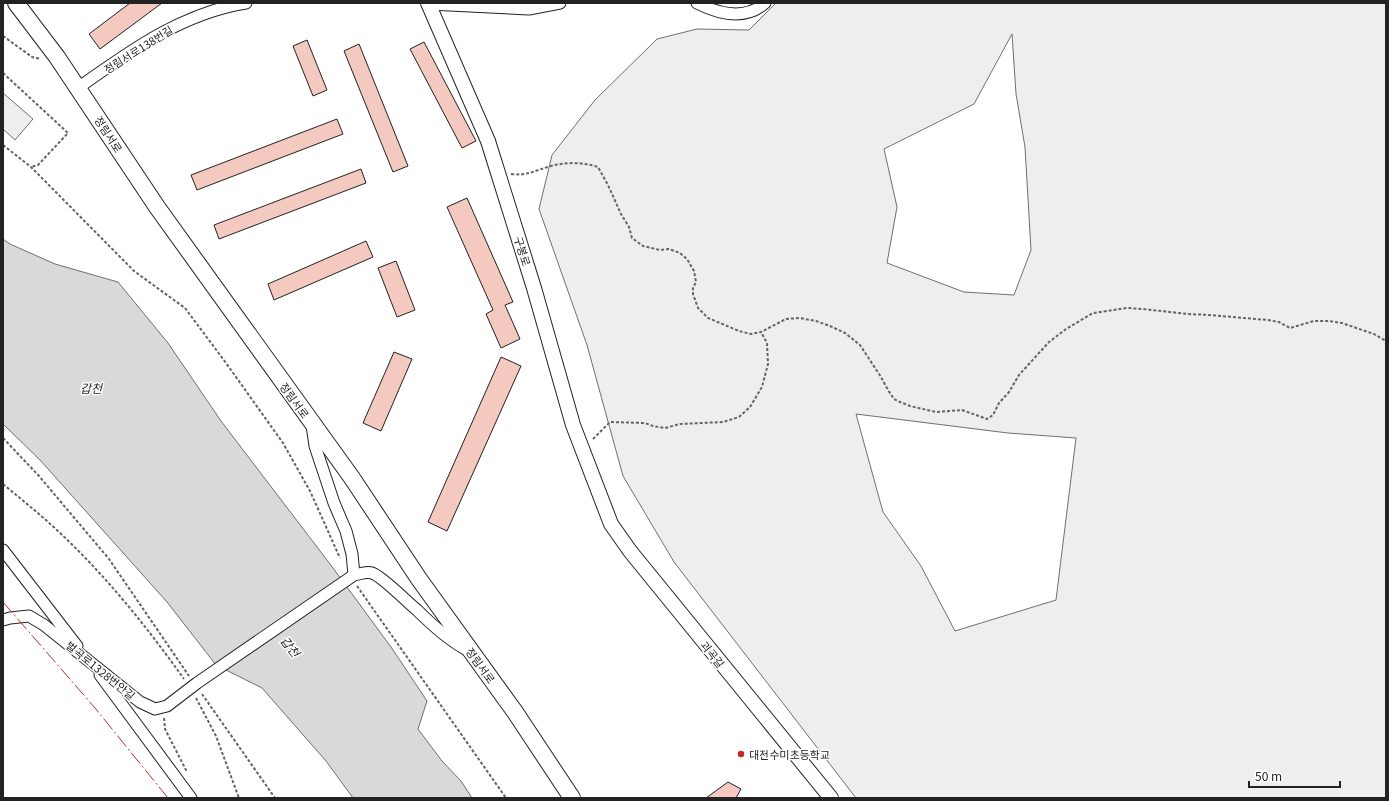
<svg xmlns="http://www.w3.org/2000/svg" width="1389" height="801" viewBox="0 0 1389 801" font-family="Georgia,'Noto Sans KR',serif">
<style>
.green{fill:#eee;stroke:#6f6f6f;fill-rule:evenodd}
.water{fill:#d9d9d9;stroke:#6f6f6f}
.building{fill:#f3c9c0;stroke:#222}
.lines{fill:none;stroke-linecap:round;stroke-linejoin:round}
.minor-casing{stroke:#222;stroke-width:13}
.tertiary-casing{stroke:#222;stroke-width:16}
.secondary-casing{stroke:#222;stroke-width:18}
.path{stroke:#646464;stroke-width:2;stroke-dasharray:3 2;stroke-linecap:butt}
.minor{stroke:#fff;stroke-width:11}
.tertiary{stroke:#fff;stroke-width:14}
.secondary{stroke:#fff;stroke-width:16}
.power{stroke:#c62828;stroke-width:1;stroke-dasharray:14 3 2 3;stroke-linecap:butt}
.poi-dot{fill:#c62828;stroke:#fff;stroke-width:1.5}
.labels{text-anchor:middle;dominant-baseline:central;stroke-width:3;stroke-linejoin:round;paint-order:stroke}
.street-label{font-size:11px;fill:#222;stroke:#fff}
.poi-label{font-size:11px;fill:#222;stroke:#fff;text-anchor:start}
.water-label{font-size:12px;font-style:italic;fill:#222;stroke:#fff}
</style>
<rect width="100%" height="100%" fill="#fff"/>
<g class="green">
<path d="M776,3h610v795h-530l-182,-236 -51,-86 -36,-131 -48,-136 13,-54 43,-55 62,-61 40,-10 52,1zM1012,34l4,60 9,53 6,103 -17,45 -50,-3 -77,-29 10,-56 -13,-58 90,-45zM856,414l152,19 68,5 -20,162 -101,31 -34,-65 -38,-54z"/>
<path d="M3,93l30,26 -18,21 -12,-11z"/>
</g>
<path class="water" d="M3,239l7,5 45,20 63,18 50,61 53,78 109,143 61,83 36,54 -9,28 24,32 19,20 11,17h-119l-27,-37 -64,-73 -46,-23 -49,-63 -127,-142 -37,-36z"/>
<g class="building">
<path d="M130,3h32l-62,46 -11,-15z"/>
<path d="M307,40l20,50 -14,6 -20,-50z"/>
<path d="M424,42l52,99 -14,7 -52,-99z"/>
<path d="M359,44l49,122 -15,6 -49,-121z"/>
<path d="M337,119l6,15 -146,56 -6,-15z"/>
<path d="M361,169l5,14 -147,56 -5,-14z"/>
<path d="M467,198l46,104 -8,3 15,34 -19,9 -15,-34 7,-4 -46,-103z"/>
<path d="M366,241l7,16 -99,43 -6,-16z"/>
<path d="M396,261l19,49 -18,7 -19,-49z"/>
<path d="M394,352l18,7 -31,72 -18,-8z"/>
<path d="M501,357l20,9 -74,165 -19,-9z"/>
<path d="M728,782l13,7 -5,9h-30z"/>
</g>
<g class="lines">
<g class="minor-casing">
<g id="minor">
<path d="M697,3c22,11 48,18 68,0"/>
<path d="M429,4l100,5 31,-6"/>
<path d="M78,88c52,-37 104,-75 168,-85"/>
<path d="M312,425l3,21 19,57 12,28 6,23 2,21"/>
<path d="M3,550l74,96"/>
<path d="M3,620l7,-2 19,-2 15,9 96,77 15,7 12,-3 30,-23 157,-108c6,-1 12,-4 18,-2 10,3 36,30 45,37 15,15 32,30 50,40"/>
<path d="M100,675l91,123"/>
</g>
</g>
<g class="tertiary-casing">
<path id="tertiary" d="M428,3l60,138 46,147 39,137 38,99 19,27 201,247"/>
</g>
<g class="secondary-casing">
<path id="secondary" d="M16,3l41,54 100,150 195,271 67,101 96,133 57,86"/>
</g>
<g class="path">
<path d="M3,36l29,21 9,2"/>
<path d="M3,73l65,60 -30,32 -7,2"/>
<path d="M3,145l28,22 103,104 51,37 41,55 57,80 27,48 30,67"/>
<path d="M511,174c17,2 25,-4 40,-8 15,-4 32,-4 47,1l10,18 13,29 8,13 3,11 11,8 17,4 9,-1 11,4 7,6 7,12 2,11 -3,6v6l5,14 10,10 31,13 12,3 10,-2 25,-13 13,-1 17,3 14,5 15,7 15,12 21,32 7,13 6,9 6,3 10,4 26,6 26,-2 25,9 6,-4 6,-12 10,-11 10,-17 30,-33 17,-13 27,-16 34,-5 16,1 45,5 21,1 59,5 11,2 11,6 24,-7h15l13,2 32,11 12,7"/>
<path d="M3,438l36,38 70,83 80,117"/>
<path d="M593,439l17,-17 35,1 8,3 12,2 15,-4 43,-2 16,-5 11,-10 12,-20 6,-23 -1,-21 -6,-11"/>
<path d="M3,484c19,16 38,31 56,48 47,44 88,95 125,147"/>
<path d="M357,586l149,212"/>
<path d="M202,694l73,104"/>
<path d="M196,698l20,38 23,62"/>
<path d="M164,718l1,11 22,43"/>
</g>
<use href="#minor" class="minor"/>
<use href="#tertiary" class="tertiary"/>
<use href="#secondary" class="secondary"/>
<path class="power" d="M3,602l92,106 73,90"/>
</g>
<circle class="poi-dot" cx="741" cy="754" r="4"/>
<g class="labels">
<g class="street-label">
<text transform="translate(138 49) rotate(-32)">정림서로138번길</text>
<text transform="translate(109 134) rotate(57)">정림서로</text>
<text transform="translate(523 251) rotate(73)">구봉로</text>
<text transform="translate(295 400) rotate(54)">정림서로</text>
<text transform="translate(713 654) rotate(51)">괴곡길</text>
<text transform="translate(481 665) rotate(54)">정림서로</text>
<text transform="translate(101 670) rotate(39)">벌곡로1328번안길</text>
</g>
<g class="poi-label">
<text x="749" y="754">대전수미초등학교</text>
</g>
<g class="water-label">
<text x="91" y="387">갑천</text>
<text transform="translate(291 646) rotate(52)">갑천</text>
</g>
</g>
<rect width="1389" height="801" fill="none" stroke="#222222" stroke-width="8"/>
<path d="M1249 781v6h91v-6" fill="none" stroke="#222222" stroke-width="2"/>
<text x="1255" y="781" font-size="12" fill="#222222" stroke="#ffffff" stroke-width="3" paint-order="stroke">50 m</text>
</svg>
